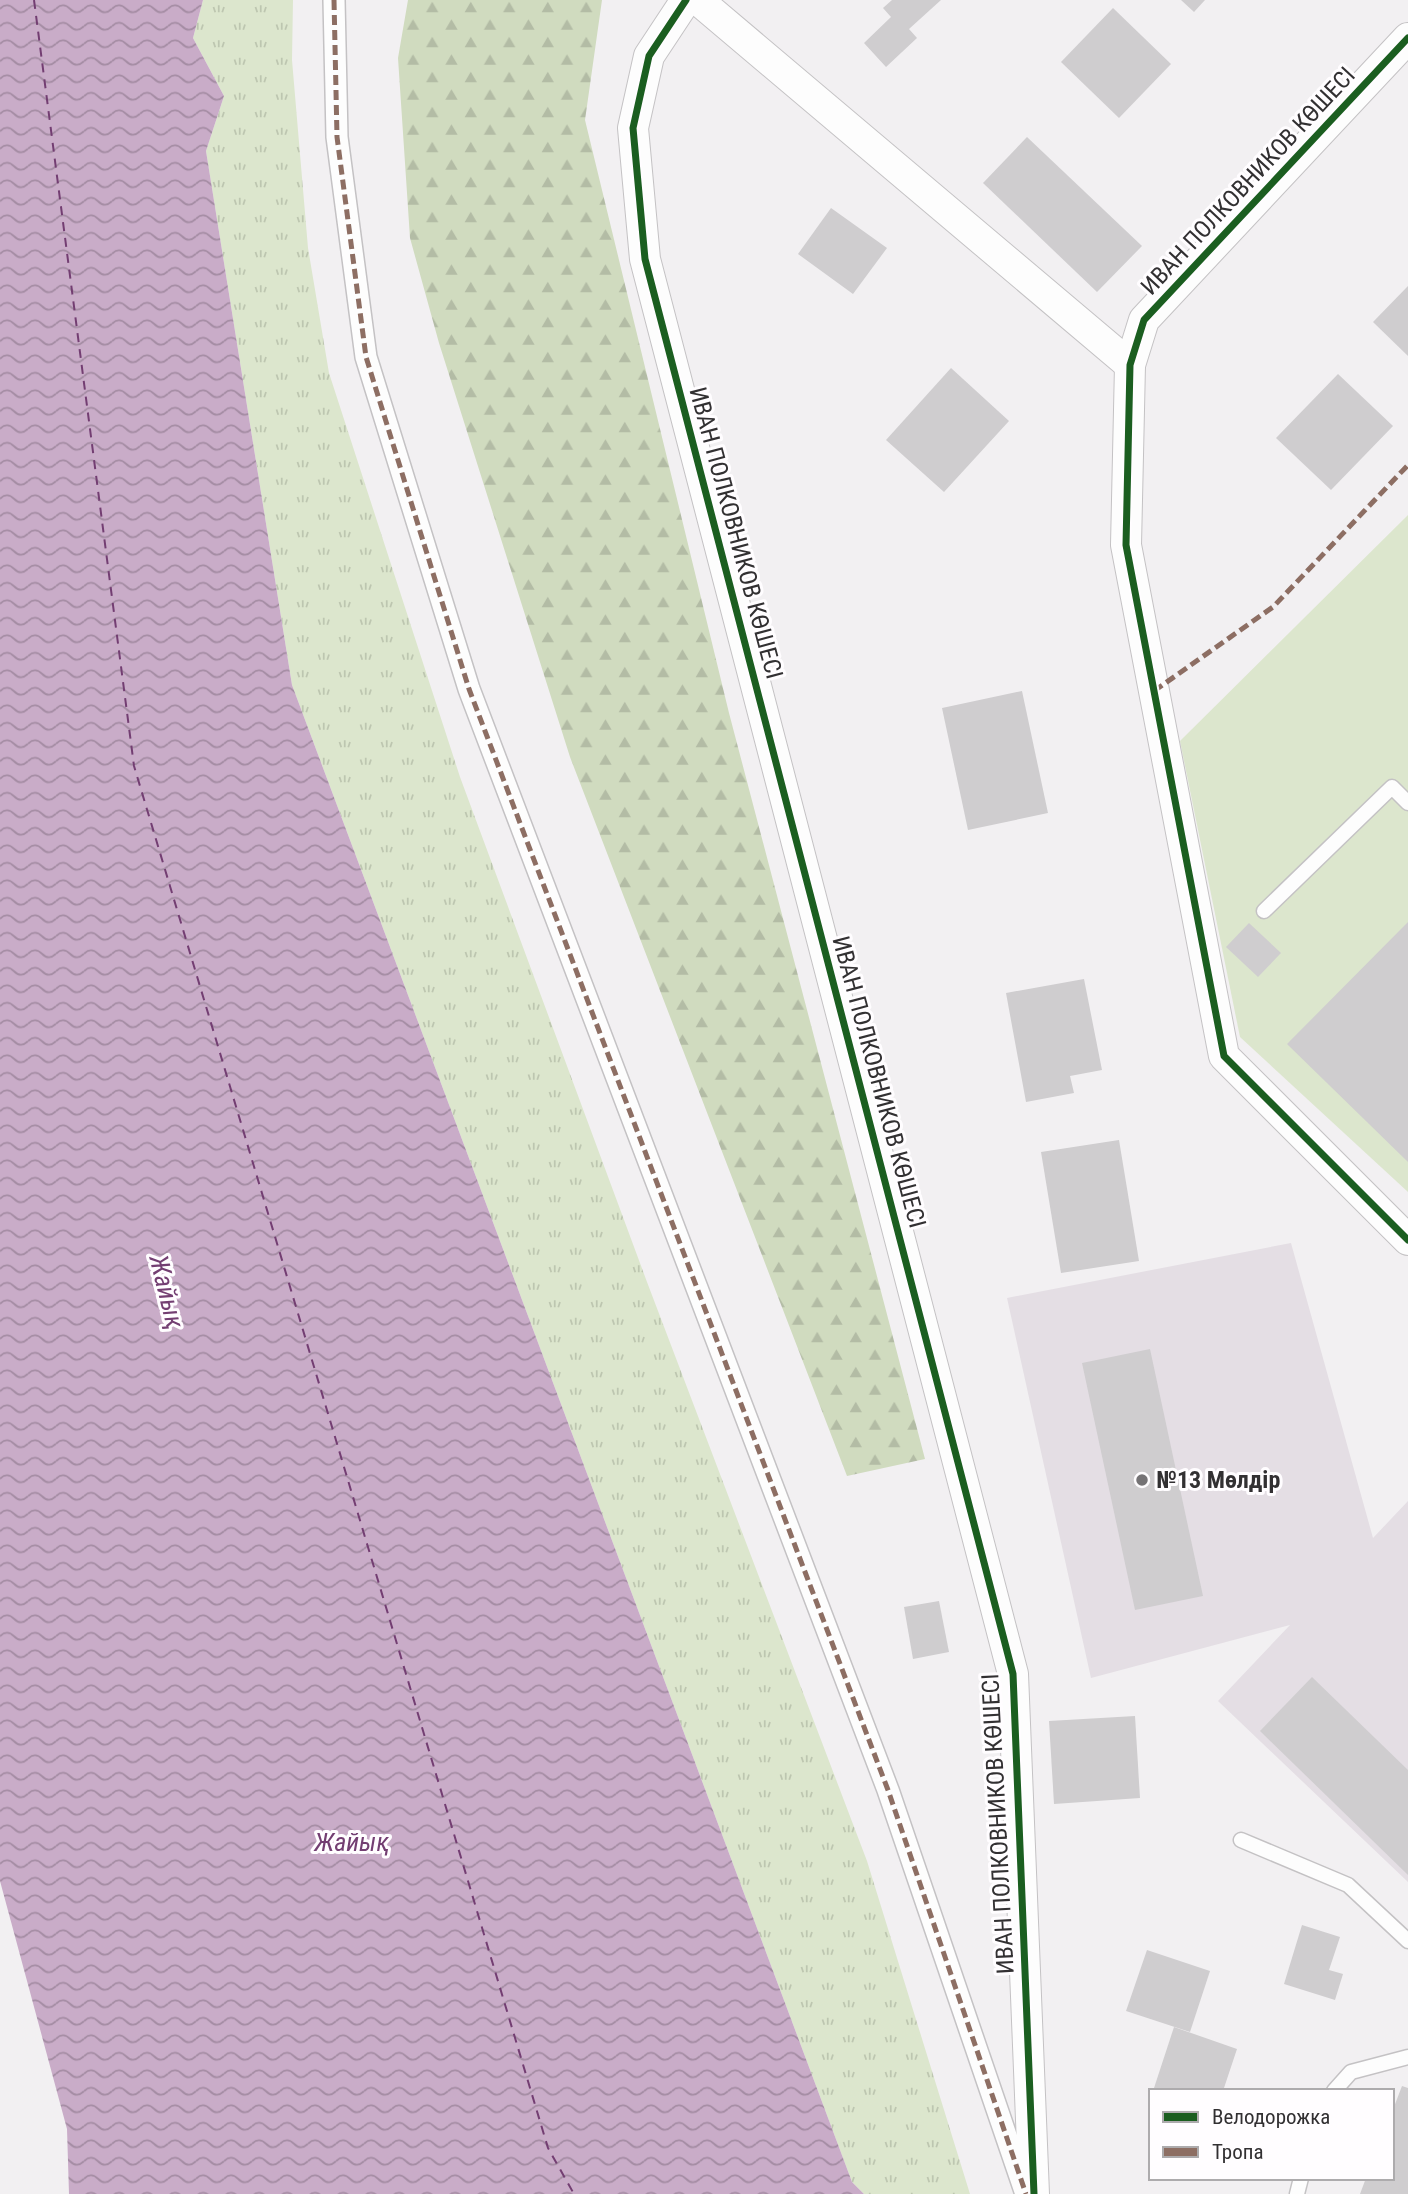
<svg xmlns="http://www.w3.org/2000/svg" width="1408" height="2194" viewBox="0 0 1408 2194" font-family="'Roboto Condensed',sans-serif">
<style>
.built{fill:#e4dee4}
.grass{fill:url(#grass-tufts)}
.forest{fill:url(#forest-firs)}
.garden{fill:#dce6cd}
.water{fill:url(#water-waves)}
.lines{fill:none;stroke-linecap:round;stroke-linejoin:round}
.ferry{stroke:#733e72;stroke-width:2;stroke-dasharray:9 7;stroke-linecap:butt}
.building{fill:#cfcdcf}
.service-casing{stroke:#c4c2c4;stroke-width:17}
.pedestrian-casing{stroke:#c4c2c4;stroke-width:24}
.minor-casing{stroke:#c4c2c4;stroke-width:32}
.service{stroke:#fdfdfd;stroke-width:14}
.pedestrian{stroke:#fdfdfd;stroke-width:21}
.minor{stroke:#fdfdfd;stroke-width:30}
.quiet{stroke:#8d6e63;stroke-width:5;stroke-dasharray:10 5;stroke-linecap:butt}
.cycleway-casing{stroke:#fffdff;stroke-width:11}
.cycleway{stroke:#1b5e20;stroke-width:7}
.poi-dot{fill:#757375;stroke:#fffdff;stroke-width:2.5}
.labels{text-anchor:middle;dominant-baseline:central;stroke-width:6;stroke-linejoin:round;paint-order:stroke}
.street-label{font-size:24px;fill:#323032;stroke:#fffdff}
.poi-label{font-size:24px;font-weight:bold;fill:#323032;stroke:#fffdff;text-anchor:start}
.water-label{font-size:26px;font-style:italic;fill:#733e72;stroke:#fffdff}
</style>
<defs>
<pattern id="grass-tufts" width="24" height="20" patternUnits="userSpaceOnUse" patternTransform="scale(1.75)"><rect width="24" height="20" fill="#dce6cd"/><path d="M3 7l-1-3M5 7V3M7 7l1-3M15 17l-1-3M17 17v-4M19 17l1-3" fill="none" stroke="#bdc6b0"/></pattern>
<pattern id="forest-firs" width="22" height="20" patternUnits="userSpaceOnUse" patternTransform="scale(1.75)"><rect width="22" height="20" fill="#d0dbbf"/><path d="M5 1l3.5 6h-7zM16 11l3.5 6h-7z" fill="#b3bca5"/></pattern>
<pattern id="water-waves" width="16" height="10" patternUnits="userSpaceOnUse" patternTransform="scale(1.75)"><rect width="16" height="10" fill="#c9acc8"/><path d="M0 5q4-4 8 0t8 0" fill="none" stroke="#a48ca3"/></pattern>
</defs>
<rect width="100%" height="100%" fill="#f2f0f2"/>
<path class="built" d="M1291,1243l82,295 35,-37v381l-190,-181 72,-76 -199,53 -84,-380z"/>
<path class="grass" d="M203,0h90l-1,60 16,188 21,125 131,404 187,505 220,579 103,333h-106l-12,-12 -560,-1497 -86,-534 18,-55 -31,-58z"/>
<path class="forest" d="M408,0h194l-17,120 144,593 196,746 -78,17 -277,-719 -131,-414 -29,-105 -12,-180z"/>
<path class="garden" d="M1408,515v677l-168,-155 -60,-296z"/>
<path class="water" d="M0,0h203l-10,38 31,58 -18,55 86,534 560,1497 12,12h-795l-2,-65 -67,-248z"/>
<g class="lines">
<path class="ferry" d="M34,0l100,766 414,1382 26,46"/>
</g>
<g class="building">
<path d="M892,0h49l-32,29 8,9 -31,29 -22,-24 27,-26 -8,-9z"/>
<path d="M1181,0h24l-11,12z"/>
<path d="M1113,8l58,56 -52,54 -58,-56z"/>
<path d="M1027,137l115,109 -45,46 -114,-109z"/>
<path d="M831,208l56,40 -34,46 -55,-40z"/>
<path d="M1408,286v70l-35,-34z"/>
<path d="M951,368l58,53 -65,71 -58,-52z"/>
<path d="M1338,374l55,52 -62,64 -55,-52z"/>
<path d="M1022,691l26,122 -80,17 -26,-122z"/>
<path d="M1408,922v240l-121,-118z"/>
<path d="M1249,923l32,30 -23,24 -32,-30z"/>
<path d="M1084,979l18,91 -32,6 4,17 -48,9 -20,-109z"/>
<path d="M1119,1140l20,121 -78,12 -20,-121z"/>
<path d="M1150,1349l53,247 -68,14 -53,-247z"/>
<path d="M939,1601l10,51 -36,7 -9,-52z"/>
<path d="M1312,1677l96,93v105l-148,-144z"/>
<path d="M1135,1716l5,82 -86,6 -5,-83z"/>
<path d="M1302,1925l38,12 -11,33 14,4 -8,26 -51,-16z"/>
<path d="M1147,1950l63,21 -20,61 -64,-21z"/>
<path d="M1174,2027l63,22 -14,42h-60l-9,-3z"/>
<path d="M1402,2086l6,2v106h-48l6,-16h26v-66z"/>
</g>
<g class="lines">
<g class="service-casing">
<g id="service">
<path d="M1264,911l128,-124 16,16"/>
<path d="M1241,1840l107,45 60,56"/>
<path d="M1334,2091l17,-19 57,-15"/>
<path d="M1297,2194l4,-16"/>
</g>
</g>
<g class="pedestrian-casing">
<path id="pedestrian" d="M334,0l3,137 29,220 103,332 419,1101 138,404"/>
</g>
<g class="minor-casing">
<g id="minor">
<path d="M686,0l-37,56 -16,72 12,131 368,1415 21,520"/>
<path d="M698,0l432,365"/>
<path d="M1408,38l-264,282 -14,45 -4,180 98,511 184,184"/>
</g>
</g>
<use href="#service" class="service"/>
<use href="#pedestrian" class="pedestrian"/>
<use href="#minor" class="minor"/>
<g class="quiet">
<path d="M334,0l3,137 29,220 103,332 419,1101 138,404"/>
<path d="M1154,691l119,-84 135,-142"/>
</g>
<g class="cycleway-casing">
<g id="cycleway">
<path d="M686,0l-37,56 -16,72 12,131 368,1415 21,520"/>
<path d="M1408,38l-264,282 -14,45 -4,180 98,511 184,184"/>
</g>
</g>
<use href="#cycleway" class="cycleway"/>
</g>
<circle class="poi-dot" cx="1142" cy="1480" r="7"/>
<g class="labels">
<g class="street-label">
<text transform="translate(1248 181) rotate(-47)">ИВАН ПОЛКОВНИКОВ КӨШЕСІ</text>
<text transform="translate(736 533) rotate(75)">ИВАН ПОЛКОВНИКОВ КӨШЕСІ</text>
<text transform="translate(879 1082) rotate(75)">ИВАН ПОЛКОВНИКОВ КӨШЕСІ</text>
<text transform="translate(998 1824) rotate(-93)">ИВАН ПОЛКОВНИКОВ КӨШЕСІ</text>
</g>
<g class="poi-label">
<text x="1156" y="1480">№13 Мөлдiр</text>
</g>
<g class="water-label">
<text transform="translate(167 1292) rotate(76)">Жайық</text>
<text x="352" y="1842">Жайық</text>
</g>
</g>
<rect x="1149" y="2089" width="245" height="91" fill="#fffdff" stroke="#adabad" stroke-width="2"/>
<rect x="1163" y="2112" width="35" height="10" fill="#1b5e20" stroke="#adabad" stroke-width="2"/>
<text x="1212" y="2124" font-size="21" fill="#323032">Велодорожка</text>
<rect x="1163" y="2147" width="35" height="10" fill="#8d6e63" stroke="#adabad" stroke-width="2"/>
<text x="1212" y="2159" font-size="21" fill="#323032">Тропа</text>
</svg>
